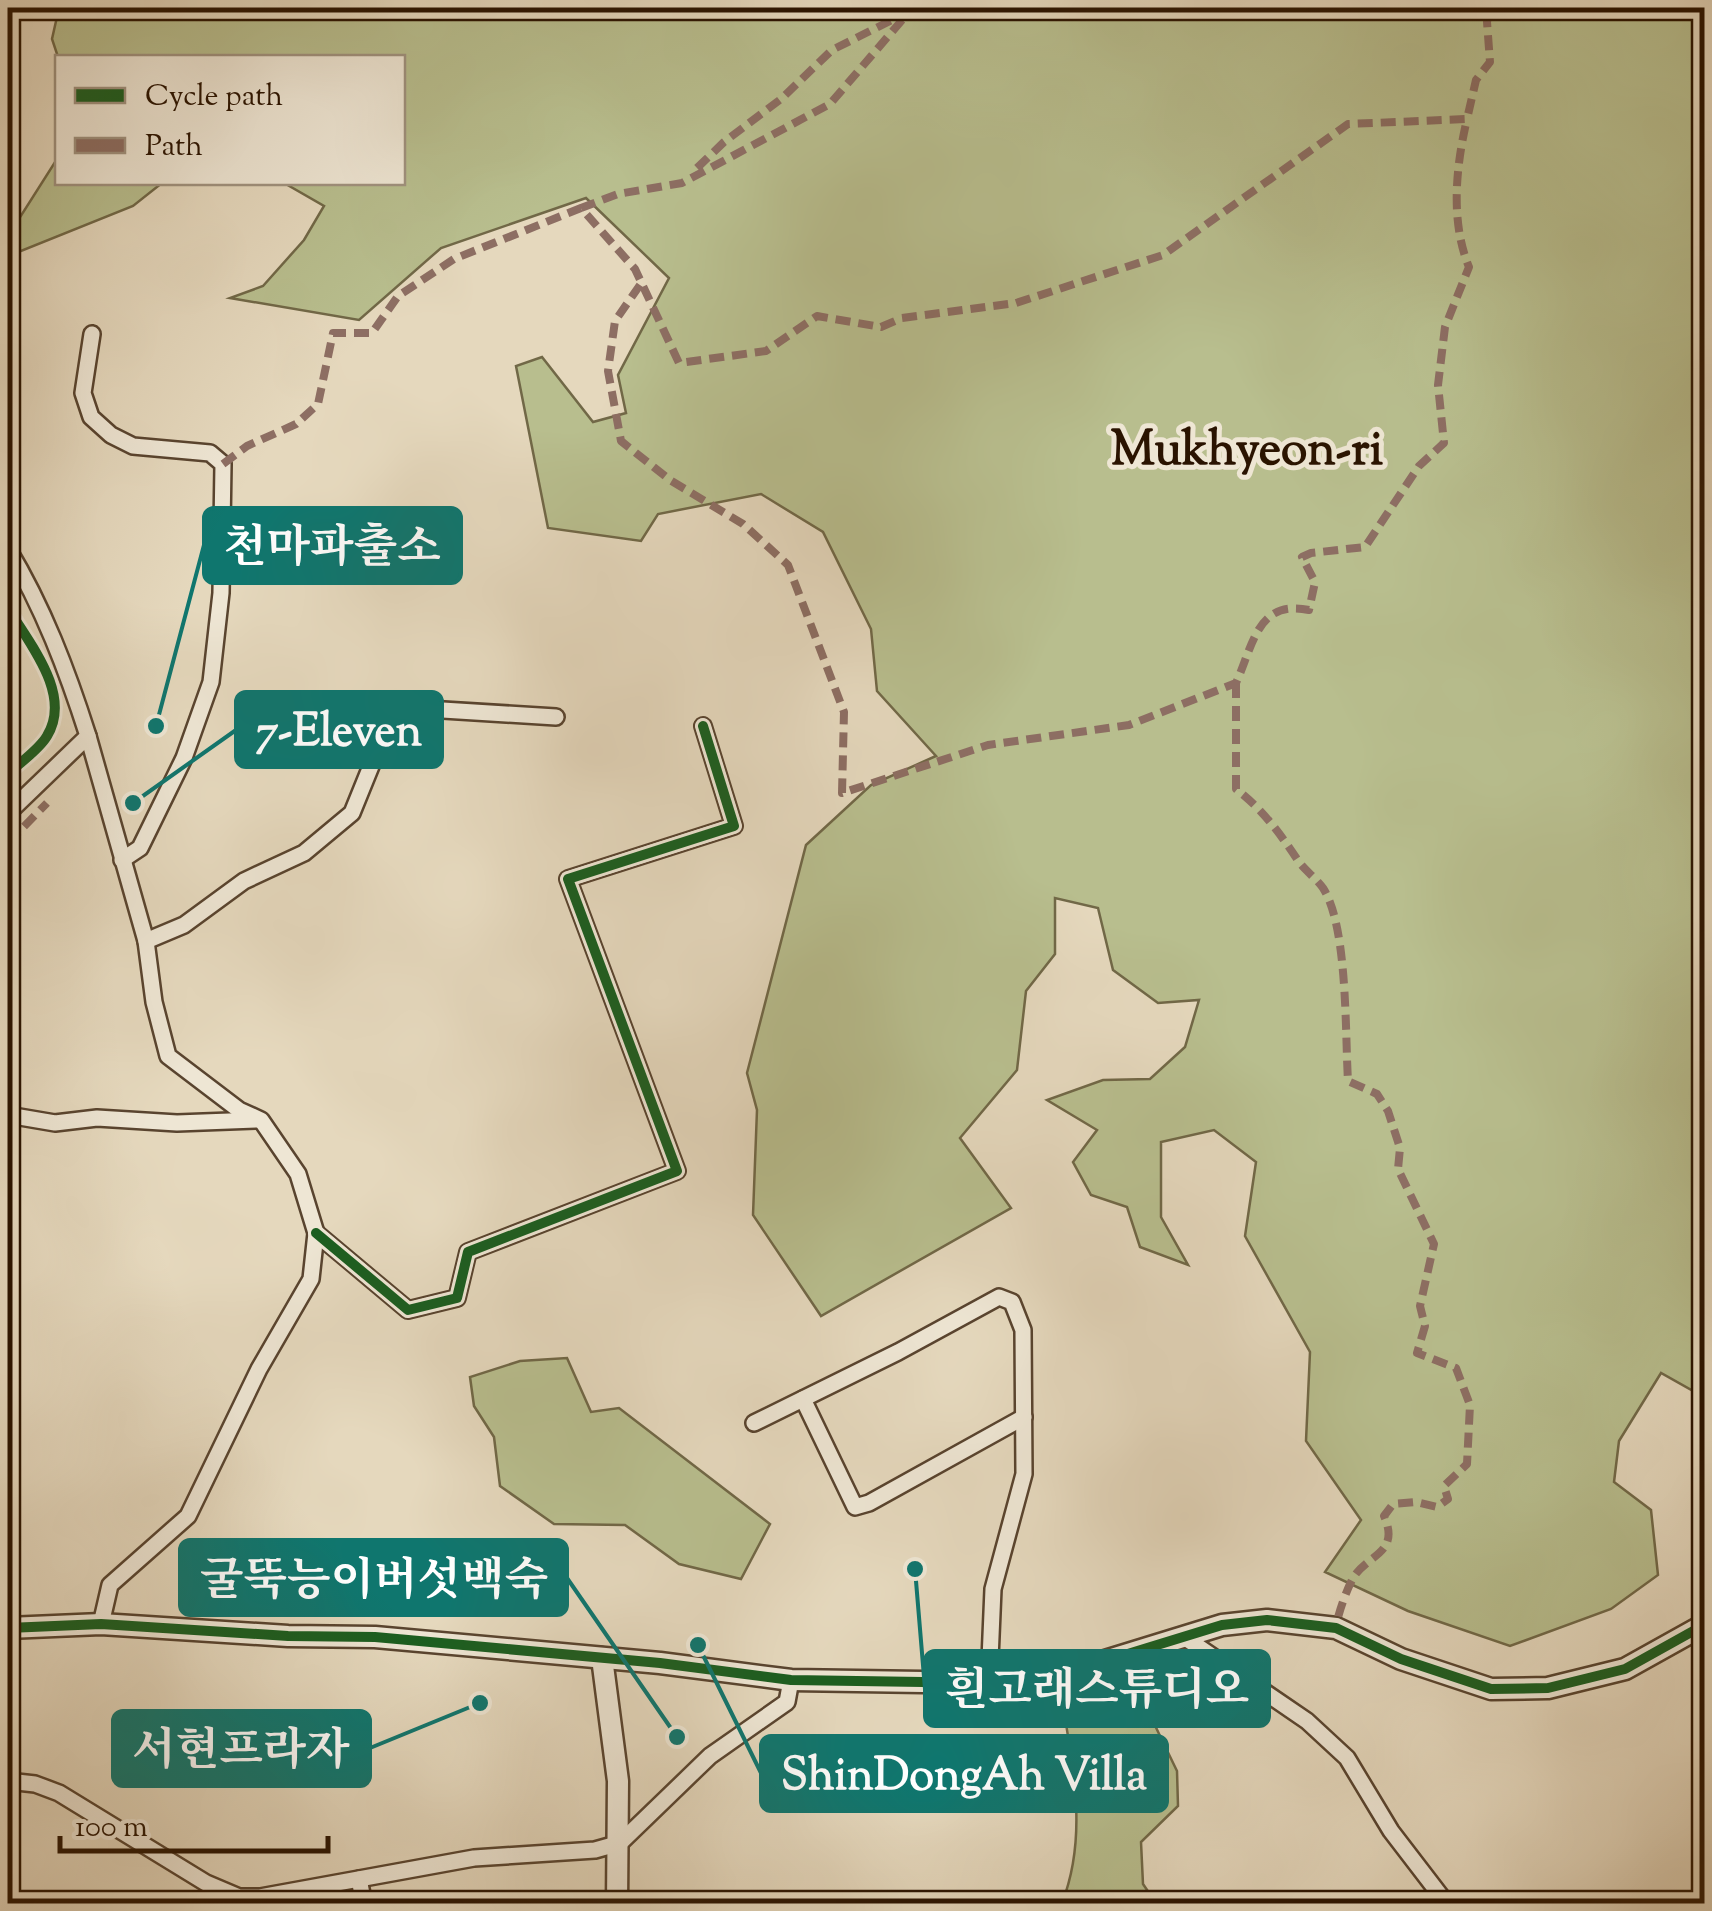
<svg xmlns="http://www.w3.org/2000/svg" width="1712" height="1911" viewBox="0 0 1712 1911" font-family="'Sorts Mill Goudy','Noto Serif KR',serif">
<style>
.green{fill:#b8be8e;stroke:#716847;stroke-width:2.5}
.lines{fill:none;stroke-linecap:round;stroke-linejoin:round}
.minor-casing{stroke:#59442f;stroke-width:20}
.tertiary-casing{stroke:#59442f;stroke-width:25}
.minor{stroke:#eee6d4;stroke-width:15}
.tertiary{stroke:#eee6d4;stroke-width:20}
.quiet{stroke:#8d6e63;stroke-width:8;stroke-dasharray:15 8;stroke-linecap:butt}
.cycleway-casing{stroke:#eee6d4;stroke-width:16}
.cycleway{stroke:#1b5e20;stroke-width:10}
.labels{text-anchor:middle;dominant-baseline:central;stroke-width:10;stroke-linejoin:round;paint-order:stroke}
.quarter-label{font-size:48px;font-weight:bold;fill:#2a1300;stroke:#eee6d4}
.leader{fill:none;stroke:#0f766e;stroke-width:4}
.callout-dot{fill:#0f766e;stroke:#eee6d4;stroke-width:4}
.callout{fill:#0f766e;stroke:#0f766e;stroke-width:4}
.callout-label{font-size:45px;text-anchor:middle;font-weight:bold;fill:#fff}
</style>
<rect width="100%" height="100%" fill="#e5d8bd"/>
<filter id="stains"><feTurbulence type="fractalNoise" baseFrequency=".002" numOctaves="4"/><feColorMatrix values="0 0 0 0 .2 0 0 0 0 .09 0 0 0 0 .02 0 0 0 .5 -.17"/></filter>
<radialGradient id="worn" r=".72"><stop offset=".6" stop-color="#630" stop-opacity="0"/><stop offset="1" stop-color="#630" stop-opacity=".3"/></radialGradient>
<g class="green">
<path d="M59,8h1645v1389l-43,-24 -42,68 -5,41 37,28 7,65 -47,34 -101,37 -102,-35 -83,-39 36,-52 -55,-79 4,-89 -65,-116 11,-74 -42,-32 -53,12v75l27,48 -48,-18 -13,-40 -36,-12 -18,-33 24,-32 -50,-30 56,-20 47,-1 35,-32 14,-47 -41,3 -45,-33 -15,-62 -43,-10v56l-29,37 -9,79 -57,68 51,70 -190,108 -68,-101 4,-105 -10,-37 59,-228 65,-60 65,-29 -59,-65 -6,-62 -48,-97 -62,-38 -103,20 -17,27 -93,-13 -32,-162 26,-9 51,65 33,-9 -8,-38 51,-97 -83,-80 -145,50 -82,72 -129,-22 33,-12 41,-46 20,-34 -40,-23h-7l125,-1v-124l-344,-1 -6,-18z"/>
<path d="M57,159l1,23 104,1 -29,23 -122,49 -3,-4v-15z"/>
<path d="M567,1358l24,54 28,-4 151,116 -29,55 -62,-15 -54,-39 -71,-1 -54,-38 -6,-49 -20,-31 -4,-29 50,-16z"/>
<path d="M1117,1681l30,28 30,62 1,35 -37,36 2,42 13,19h-94c26,-67 11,-134 0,-204z"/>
</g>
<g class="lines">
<g class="minor-casing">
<g id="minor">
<path d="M92,334l-9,59 8,24 20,18 22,11 77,7 13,11 -2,129 -10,89 -27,76 -44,90 -18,12"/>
<path d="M8,549c35,58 59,121 80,187l-80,77"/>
<path d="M88,736l58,205 8,61 14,54 71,54 22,10 37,54 18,59 -5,46 -52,90 -71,147 -78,69 -9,39"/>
<path d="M146,941l38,-16 60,-44 60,-28 48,-40 43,-106 161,10"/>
<path d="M8,1115l47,8 42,-5 80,5 80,-3"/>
<path d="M316,1233l92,77 49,-12 11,-46 209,-81 -109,-292 166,-53 -31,-100"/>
<path d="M803,1399l52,108 14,-4 155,-86"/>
<path d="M754,1423l144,-71 101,-55 13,5 11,28 1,144 -31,115 -4,94"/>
<path d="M1184,1637l123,84 40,37 44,73 56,73"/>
<path d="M8,1781l27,3 24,9 147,90 33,14h21l214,-39 121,-8 25,-7 90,-87 77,-54 4,-22"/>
<path d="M359,1879l5,25"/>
</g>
</g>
<g class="tertiary-casing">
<g id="tertiary">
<path d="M8,1628l93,-4 187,12 87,1 285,26 131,17 198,3 36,-4 80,-18 117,-36 45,-5 69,8 65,31 90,30 57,-1 77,-19 79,-44"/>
<path d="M602,1658l16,123 -1,123"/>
</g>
</g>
<use href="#minor" class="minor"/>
<use href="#tertiary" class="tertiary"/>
<g class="quiet">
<path d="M697,168l27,-26 57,-43 51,-49 68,-34"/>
<path d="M581,208l37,-14 64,-11 148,-79 79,-92"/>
<path d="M640,285l-25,36 -7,50 13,70 49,39 73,44 45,41 56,147 -2,81 146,-48 141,-20 107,-42c17,-37 21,-84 73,-73l6,-28 -13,-25 9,-4 54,-6 54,-81 25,-23 -6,-58 7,-58 24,-60c-19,-46 -13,-101 -2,-148"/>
<path d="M223,464l24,-18 49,-22 22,-20 15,-71h39l26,-37 56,-37 127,-51 54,61 44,94 87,-12 51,-35 64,11 21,-9 114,-15 147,-48 185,-131 119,-5 9,-39 14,-18 -3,-40 3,-14"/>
<path d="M1236,683v106c26,20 43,43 61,70 7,11 19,19 26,29 25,39 22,145 25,193l29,13 11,17 12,37 -2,21 36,75 -14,62 5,20 -8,27 39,15 14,37 -3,59 -23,22 4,13 -11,8 -21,-5 -23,2 -9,12c16,36 -14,38 -29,59 -7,10 -18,41 -19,53"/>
<path d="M8,843l39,-40"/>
</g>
<g class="cycleway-casing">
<g id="cycleway">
<path d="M8,608c20,34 65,86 39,128 -8,14 -28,27 -39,38"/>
<path d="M316,1233l92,77 49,-12 11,-46 209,-81 -109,-292 166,-53 -31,-100"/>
<path d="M8,1628l93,-4 187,12 87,1 285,26 131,17 198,3 36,-4 80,-18 117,-36 45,-5 69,8 65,31 90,30 57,-1 77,-19 79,-44"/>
</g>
</g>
<use href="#cycleway" class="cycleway"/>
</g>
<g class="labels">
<g class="quarter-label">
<text x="1247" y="452">Mukhyeon-ri</text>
</g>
</g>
<path class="leader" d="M156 726L204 545M133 803L236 730M677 1737L567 1578M915 1569L925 1689M480 1703L370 1748M698 1645L761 1773"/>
<g class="callout-dot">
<circle cx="156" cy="726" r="10"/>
<circle cx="133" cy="803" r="10"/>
<circle cx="677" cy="1737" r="10"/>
<circle cx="915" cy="1569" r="10"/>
<circle cx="480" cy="1703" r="10"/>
<circle cx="698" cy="1645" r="10"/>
</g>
<g class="callout">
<rect x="204" y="508" width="257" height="75" rx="10"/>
<rect x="236" y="692" width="206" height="75" rx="10"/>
<rect x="180" y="1540" width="387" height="75" rx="10"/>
<rect x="925" y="1651" width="344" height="75" rx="10"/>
<rect x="113" y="1711" width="257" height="75" rx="10"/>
<rect x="761" y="1736" width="406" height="75" rx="10"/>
</g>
<g class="callout-label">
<text x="332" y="561">천마파출소</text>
<text x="339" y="745">7-Eleven</text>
<text x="374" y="1594">굴뚝능이버섯백숙</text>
<text x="1097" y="1704">흰고래스튜디오</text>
<text x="241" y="1764">서현프라자</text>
<text x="964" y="1789">ShinDongAh Villa</text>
</g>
<rect width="1712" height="1911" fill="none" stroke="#e5d8bd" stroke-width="40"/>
<rect x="10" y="10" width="1692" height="1891" fill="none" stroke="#2a1300" stroke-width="5"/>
<rect x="20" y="20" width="1672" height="1871" fill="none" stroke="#2a1300" stroke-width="2.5"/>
<rect x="55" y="55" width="350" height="130" fill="#eee6d4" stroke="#a0927f" stroke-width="2.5"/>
<rect x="75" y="88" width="50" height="15" fill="#1b5e20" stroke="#a0927f" stroke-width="2.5"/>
<text x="145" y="105" font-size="30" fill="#2a1300">Cycle path</text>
<rect x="75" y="138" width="50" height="15" fill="#8d6e63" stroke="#a0927f" stroke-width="2.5"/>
<text x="145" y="155" font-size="30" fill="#2a1300">Path</text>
<path d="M60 1836v15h268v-15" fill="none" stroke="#2a1300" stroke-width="5"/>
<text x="75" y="1836" font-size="30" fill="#2a1300" stroke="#eee6d4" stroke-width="8" paint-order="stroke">100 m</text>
<rect width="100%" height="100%" filter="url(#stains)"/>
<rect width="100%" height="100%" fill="url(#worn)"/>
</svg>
